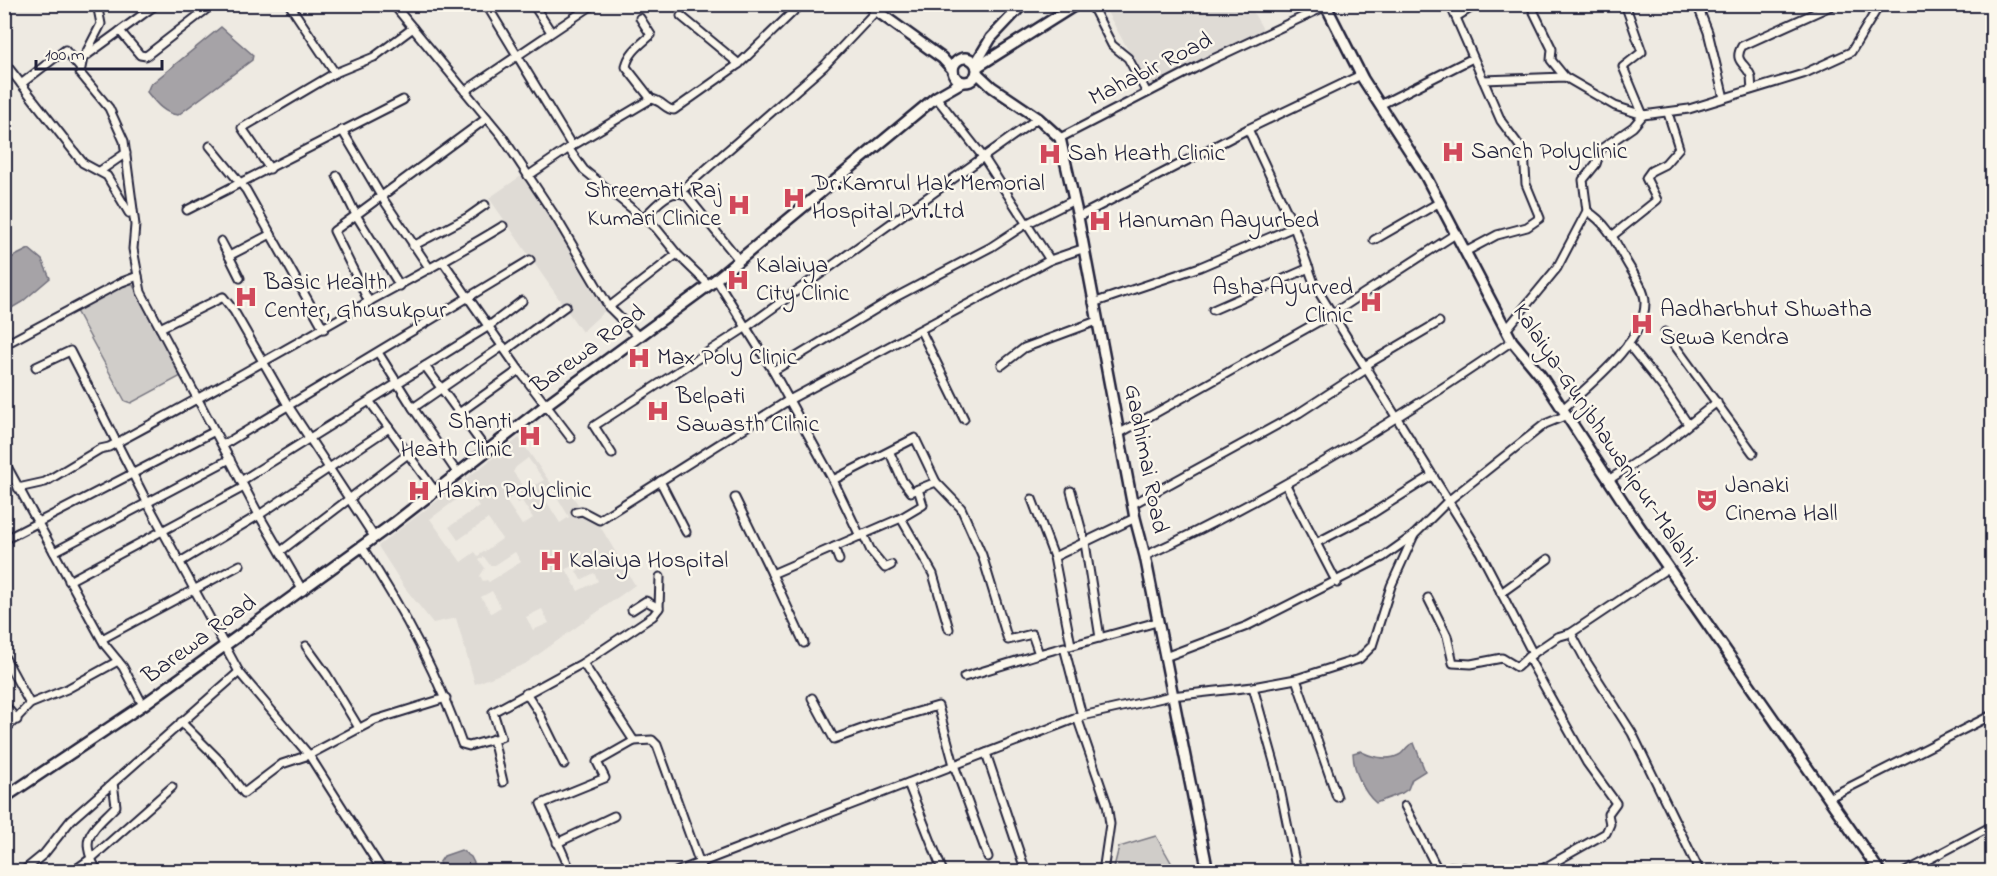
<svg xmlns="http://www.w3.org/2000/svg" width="1997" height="876" viewBox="0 0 1997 876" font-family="'Indie Flower',sans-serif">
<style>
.built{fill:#dfdbd5;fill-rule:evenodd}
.green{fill:#d0cdc9;stroke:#797882;stroke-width:1.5}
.water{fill:#a6a3a7;stroke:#716f7c;stroke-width:1.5}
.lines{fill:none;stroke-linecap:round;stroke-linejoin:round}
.stream{stroke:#716f7c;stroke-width:2}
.street-casing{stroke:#22223b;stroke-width:11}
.secondary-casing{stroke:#22223b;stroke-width:14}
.street{stroke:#fbf7ec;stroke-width:7}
.secondary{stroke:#fbf7ec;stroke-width:9}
.labels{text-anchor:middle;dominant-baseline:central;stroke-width:5;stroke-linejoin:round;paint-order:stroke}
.street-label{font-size:24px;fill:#22223b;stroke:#fbf7ec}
.poi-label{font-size:24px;fill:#22223b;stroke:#fbf7ec;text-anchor:start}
</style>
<rect width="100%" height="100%" fill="#eeeae2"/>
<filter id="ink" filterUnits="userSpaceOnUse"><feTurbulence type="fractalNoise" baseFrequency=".0167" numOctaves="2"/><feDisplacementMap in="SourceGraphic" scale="12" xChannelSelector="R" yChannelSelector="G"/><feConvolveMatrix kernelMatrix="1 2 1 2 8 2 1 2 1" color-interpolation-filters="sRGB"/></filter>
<g filter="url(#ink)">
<g class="built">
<path d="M1103,5h146l16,28 -116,54z"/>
<path d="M524,174l31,43 37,71 16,20 -26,24 -93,-134z"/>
<path d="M519,438l35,50 10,-4 20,29 16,13 35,59 -110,79 -50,20 -19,-66 -23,5 -28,-35 -27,-42zM528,458l16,22 -18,10 -13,-18 3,-5zM553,490l16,27 -9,6 -17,-27zM468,491l11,15 -30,21 9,13 30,-21 14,20 -24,17 -3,-4 -14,10 -31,-43zM513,496l5,7 4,-2 11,17 -11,7 -16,-24zM515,552l6,10 -32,20 -2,-2 -4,1 -3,-5 5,-8 -6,-8 5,-3 6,8h5zM585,560l2,5 -11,6 5,9 13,-7 4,8 -20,10 -12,-22zM492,591l9,16 -10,6 -10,-16zM542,609l7,14 -16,7 -7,-13z"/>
</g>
<g class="green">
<path d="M130,280l53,95 -52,28 -6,-2 -50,-92z"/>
<path d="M1156,836l20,35h-63l6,-24z"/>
</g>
<g class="water">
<path d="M221,27l32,28 -1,5 -74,55c-14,-1 -23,-13 -31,-23l3,-7z"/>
<path d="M29,249l13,11 8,18 -28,24 -17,10v-51z"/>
<path d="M1414,743l11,28 -13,8 -4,10 -6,4 -26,10c-12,-10 -23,-33 -23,-50l7,-2c10,6 28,10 39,4 6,-3 7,-10 15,-12z"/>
<path d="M461,850l10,7 7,14h-36l-3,-8 5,-7z"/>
</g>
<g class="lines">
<g class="stream">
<path d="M4,227l4,5 -4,11"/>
<path d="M4,248l6,11"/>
</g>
<g class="street-casing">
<g id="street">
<path d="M157,4l-74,54 -3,15 29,35 15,33 11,84 -2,24 8,43 118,223 44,76"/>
<path d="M196,4l8,7 9,-7"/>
<path d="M289,4l46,69"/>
<path d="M393,4l109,132 55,83 52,88 30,30"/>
<path d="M486,4l86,142"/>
<path d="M533,4l18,28"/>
<path d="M1091,4l21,41 16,13 19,35"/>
<path d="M1450,4l51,117 23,31 2,32 14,34 -13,9 -30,8 -30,16"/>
<path d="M1530,4l22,45 -1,11 13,16"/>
<path d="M1625,4l17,48 -19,15 20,48"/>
<path d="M1697,4l11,28 16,66"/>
<path d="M681,16l58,48"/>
<path d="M1456,17l21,-13"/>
<path d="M640,18l11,17c-10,9 -23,18 -25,32l25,32"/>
<path d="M120,31l20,24 6,1 58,-45"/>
<path d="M84,57l17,-33 -4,-20"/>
<path d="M4,62l79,101 24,13 22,37"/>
<path d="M1483,80l82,-3 50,29 28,9 46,-6 114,-35 48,-22 29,-48"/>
<path d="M21,84l44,-34 15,18"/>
<path d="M1752,89c-1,-4 0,-12 -2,-15 -5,-11 -17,-13 -8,-28l93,-42"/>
<path d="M465,91l129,-87"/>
<path d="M936,97l48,61 66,102"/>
<path d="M1380,105l93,-47"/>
<path d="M1248,129l46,98 21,59 165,266 53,102"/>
<path d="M342,130l39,66 49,73"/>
<path d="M1060,138l151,-78 115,-54"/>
<path d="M210,146l36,44 78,139"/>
<path d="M569,149l15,21 72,58 21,26 32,31"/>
<path d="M270,169l-28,-41 93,-55 39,-16 39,-29"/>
<path d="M100,171l26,-18"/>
<path d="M337,176l19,39 -22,16 35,71"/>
<path d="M528,176l44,-30 79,-47c11,1 14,11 23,11l65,-46 62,-60"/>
<path d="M680,192l144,-126 52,-55"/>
<path d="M187,210l216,-110"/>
<path d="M644,217c12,-11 26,-31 43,-21l52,64"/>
<path d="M1078,217l170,-88 113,-54"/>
<path d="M1612,236l45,-36 -11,-22 5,-7 14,-7 14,-16 -11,-35"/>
<path d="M1374,240l66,-38"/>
<path d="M221,241l8,15"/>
<path d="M413,246l55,-29 17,-12"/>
<path d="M444,263l75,107 52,68"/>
<path d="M240,278l-11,-22 42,-22"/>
<path d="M716,279l57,92 60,109 82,-42 21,44"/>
<path d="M400,286l-44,-71 131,-97"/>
<path d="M1093,303l107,-36 94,-40"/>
<path d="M609,307l68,-53"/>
<path d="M1213,310l96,-42"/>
<path d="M160,328l63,-31 11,14 55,96 86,131"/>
<path d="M1506,330l51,-62 30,-57 -4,-31 13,-16 5,-15 32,-22 10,-12"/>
<path d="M921,331l43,88"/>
<path d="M1665,332l88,121"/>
<path d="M1628,344l37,46 23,34"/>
<path d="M4,345l118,-63 16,-6"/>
<path d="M506,350l60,-44"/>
<path d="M379,354l34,54 90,-62"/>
<path d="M1002,365l22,-17 73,-27"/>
<path d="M1366,365l73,-43"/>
<path d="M425,366l62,85"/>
<path d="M36,367l34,-16 77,151 92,170 70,83 74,117"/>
<path d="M773,371l121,-73 97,-51 35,-23 48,-24"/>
<path d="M370,402l65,89"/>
<path d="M413,408l45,66"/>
<path d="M1563,409c26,-24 83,-68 82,-107 0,-13 -13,-30 -19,-41 -11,-20 -19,-38 -39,-50"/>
<path d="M459,413l60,-43"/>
<path d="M1120,433l212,-119 125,-81"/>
<path d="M223,445l307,-185"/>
<path d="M890,453l12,27 9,12 25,-10 25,26 21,47 26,85 24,-6 7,20 25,-7 18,69"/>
<path d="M612,454l-18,-28 151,-98 293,-210"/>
<path d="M4,461l101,184 18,22 20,38"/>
<path d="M1610,479l54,-35 53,-42"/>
<path d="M833,480l27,56"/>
<path d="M241,481l248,-155 33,-25"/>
<path d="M660,481l26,51"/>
<path d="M1286,485l51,98"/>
<path d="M18,488l27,-6 55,-33 9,-2c87,-47 173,-95 259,-145 46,-25 91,-49 135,-76"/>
<path d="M918,489l5,16 -22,13 32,56 16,55"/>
<path d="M1071,491l14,52 15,95"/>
<path d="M735,498l37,76"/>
<path d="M1032,499l22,58"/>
<path d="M1133,504l166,-91 69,-45"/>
<path d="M576,512l6,-1 17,9 190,-120 261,-140 32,-11"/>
<path d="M863,534l8,17 14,17 6,-3"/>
<path d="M4,540l211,-109"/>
<path d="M1316,543l54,-28 63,-40"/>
<path d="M362,547c41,62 76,127 100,197l7,2 32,-9 -8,-25 90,-49"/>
<path d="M834,547l5,13"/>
<path d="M281,551l127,-97"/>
<path d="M54,552l176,-93"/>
<path d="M1145,556c130,-60 250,-134 367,-215"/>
<path d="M180,562l79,-47 130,-87"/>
<path d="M660,577l-1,31 -6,8 -70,47 51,78 18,-1 5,5 46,127"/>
<path d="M69,581l175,-94"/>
<path d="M1501,593l47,-34"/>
<path d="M1428,598l19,38 6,27 18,1 31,-6 15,9 11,-10"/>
<path d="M632,610l14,-9 13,7"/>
<path d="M1571,633l15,28 46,72 68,139"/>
<path d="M102,639l138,-74"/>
<path d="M804,643l-32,-69 129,-56"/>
<path d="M1071,645l-17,-88 81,-39"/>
<path d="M306,646l21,29 32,53"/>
<path d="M1070,646l87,-24"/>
<path d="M4,656l26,48"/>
<path d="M1165,657l82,-31 136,-69 31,-22 34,-34 97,-77 22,-9"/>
<path d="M964,677l75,-23"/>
<path d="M1296,679l41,118"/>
<path d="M1253,687l23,82 21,103"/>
<path d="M526,693l12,18 26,53"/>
<path d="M812,698l22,41 39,-14 65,-19 16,59 34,92"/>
<path d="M4,704l13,16"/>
<path d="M1077,717l30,87 3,20 -7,48"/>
<path d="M181,722l38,38 25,33 38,-29 27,-9 66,-35 71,-22"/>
<path d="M4,731l26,-27 37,-15 51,-28"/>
<path d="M493,739l10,43"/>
<path d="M986,753l40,119"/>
<path d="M908,783l35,89"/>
<path d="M1830,797l162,-82"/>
<path d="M1405,806l34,66"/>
<path d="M557,843l57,-27"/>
<path d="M1443,870l7,-3 15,1 2,4"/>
<path d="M22,872l22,-18 27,-34 168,-148"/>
<path d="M72,872l21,-15 79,-70"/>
<path d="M98,872c-21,-35 -6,-41 18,-66l-3,-23"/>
<path d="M571,872l-30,-68 64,-26 -8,-16 37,-21"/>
<path d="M676,872l406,-156 89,-20 82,-9 43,-8 63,-20 13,-13 19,-60 23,-51"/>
<path d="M1537,872l69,-39 4,-9 -2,-10 8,-11 -29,-40 -59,-106 29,-20 14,-4 97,-65"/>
<path d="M1905,872l87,-46"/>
</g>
</g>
<g class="secondary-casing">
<g id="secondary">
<path d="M867,4l75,54 11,12"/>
<path d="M1325,4l38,75 62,96 87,166 29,35 94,144 245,352"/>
<circle cx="965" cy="70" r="12"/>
<path d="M976,63l15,-25 32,-34"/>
<path d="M977,67l100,-63"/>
<path d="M977,73l15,14 46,31 22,20 18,79 57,301 10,38 63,316"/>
<path d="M4,798l139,-93 251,-182 153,-119 162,-119 227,-188 26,-15"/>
</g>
</g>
<use href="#street" class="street"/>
<use href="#secondary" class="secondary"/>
</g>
</g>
<defs>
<g id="hospital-bare" transform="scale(1.8)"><path d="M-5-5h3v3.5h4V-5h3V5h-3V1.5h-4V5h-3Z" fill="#d1495b" stroke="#fbf7ec" stroke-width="2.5" paint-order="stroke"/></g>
<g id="theatre-bare" transform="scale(1.8)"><path d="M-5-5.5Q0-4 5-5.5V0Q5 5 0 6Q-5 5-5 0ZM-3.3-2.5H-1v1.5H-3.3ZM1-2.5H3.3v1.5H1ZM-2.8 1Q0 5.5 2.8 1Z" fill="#d1495b" stroke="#fbf7ec" stroke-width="2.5" paint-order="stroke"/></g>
</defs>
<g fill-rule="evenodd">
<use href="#hospital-bare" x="1453" y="152"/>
<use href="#hospital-bare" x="1050" y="154"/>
<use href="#hospital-bare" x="794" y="198"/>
<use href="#hospital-bare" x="739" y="205"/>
<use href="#hospital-bare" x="1100" y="221"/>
<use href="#hospital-bare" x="738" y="280"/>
<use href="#hospital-bare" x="246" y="297"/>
<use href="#hospital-bare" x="1371" y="302"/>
<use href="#hospital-bare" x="1642" y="324"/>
<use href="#hospital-bare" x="639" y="358"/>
<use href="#hospital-bare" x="658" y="411"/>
<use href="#hospital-bare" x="530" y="436"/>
<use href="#hospital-bare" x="419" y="491"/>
<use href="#theatre-bare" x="1707" y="500"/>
<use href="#hospital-bare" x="551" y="561"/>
</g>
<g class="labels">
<g class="street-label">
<text transform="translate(1151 70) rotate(-27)">Mahabir Road</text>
<text transform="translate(589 350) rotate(-36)">Barewa Road</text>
<text transform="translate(1604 436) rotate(56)">Kalaiya-Gunjbhawanipur-Malahi</text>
<text transform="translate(1145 459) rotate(79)">Gadhimai Road</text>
<text transform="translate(200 640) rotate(-36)">Barewa Road</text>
</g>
<g class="poi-label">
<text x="1471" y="152">Sanch Polyclinic</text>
<text x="1068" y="154">Sah Heath Clinic</text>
<text x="812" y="184">Dr.Kamrul Hak Memorial<tspan x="812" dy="28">Hospital Pvt.Ltd</tspan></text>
<text x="721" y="191" text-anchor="end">Shreemati Raj<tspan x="721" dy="28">Kumari Clinice</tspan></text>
<text x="1118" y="221">Hanuman Aayurbed</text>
<text x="756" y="266">Kalaiya<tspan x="756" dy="28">City Clinic</tspan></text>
<text x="264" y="283">Basic Health<tspan x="264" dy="28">Center, Ghusukpur</tspan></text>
<text x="1353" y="288" text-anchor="end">Asha Ayurved<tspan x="1353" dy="28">Clinic</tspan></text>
<text x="1660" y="310">Aadharbhut Shwatha<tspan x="1660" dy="28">Sewa Kendra</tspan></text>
<text x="657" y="358">Max Poly Clinic</text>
<text x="676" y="397">Belpati<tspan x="676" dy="28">Sawasth Cilnic</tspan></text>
<text x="512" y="422" text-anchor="end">Shanti<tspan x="512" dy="28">Heath Clinic</tspan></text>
<text x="1725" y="486">Janaki<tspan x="1725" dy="28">Cinema Hall</tspan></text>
<text x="437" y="491">Hakim Polyclinic</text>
<text x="569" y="561">Kalaiya Hospital</text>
</g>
</g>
<rect width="1997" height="876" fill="none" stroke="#fbf7ec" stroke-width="24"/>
<rect x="12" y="12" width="1973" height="852" fill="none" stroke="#22223b" stroke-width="2" filter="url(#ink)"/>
<path d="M36 60v9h126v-9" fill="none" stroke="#22223b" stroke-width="3"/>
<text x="45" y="60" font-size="18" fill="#22223b" stroke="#fbf7ec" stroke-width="4.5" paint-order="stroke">100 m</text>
</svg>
